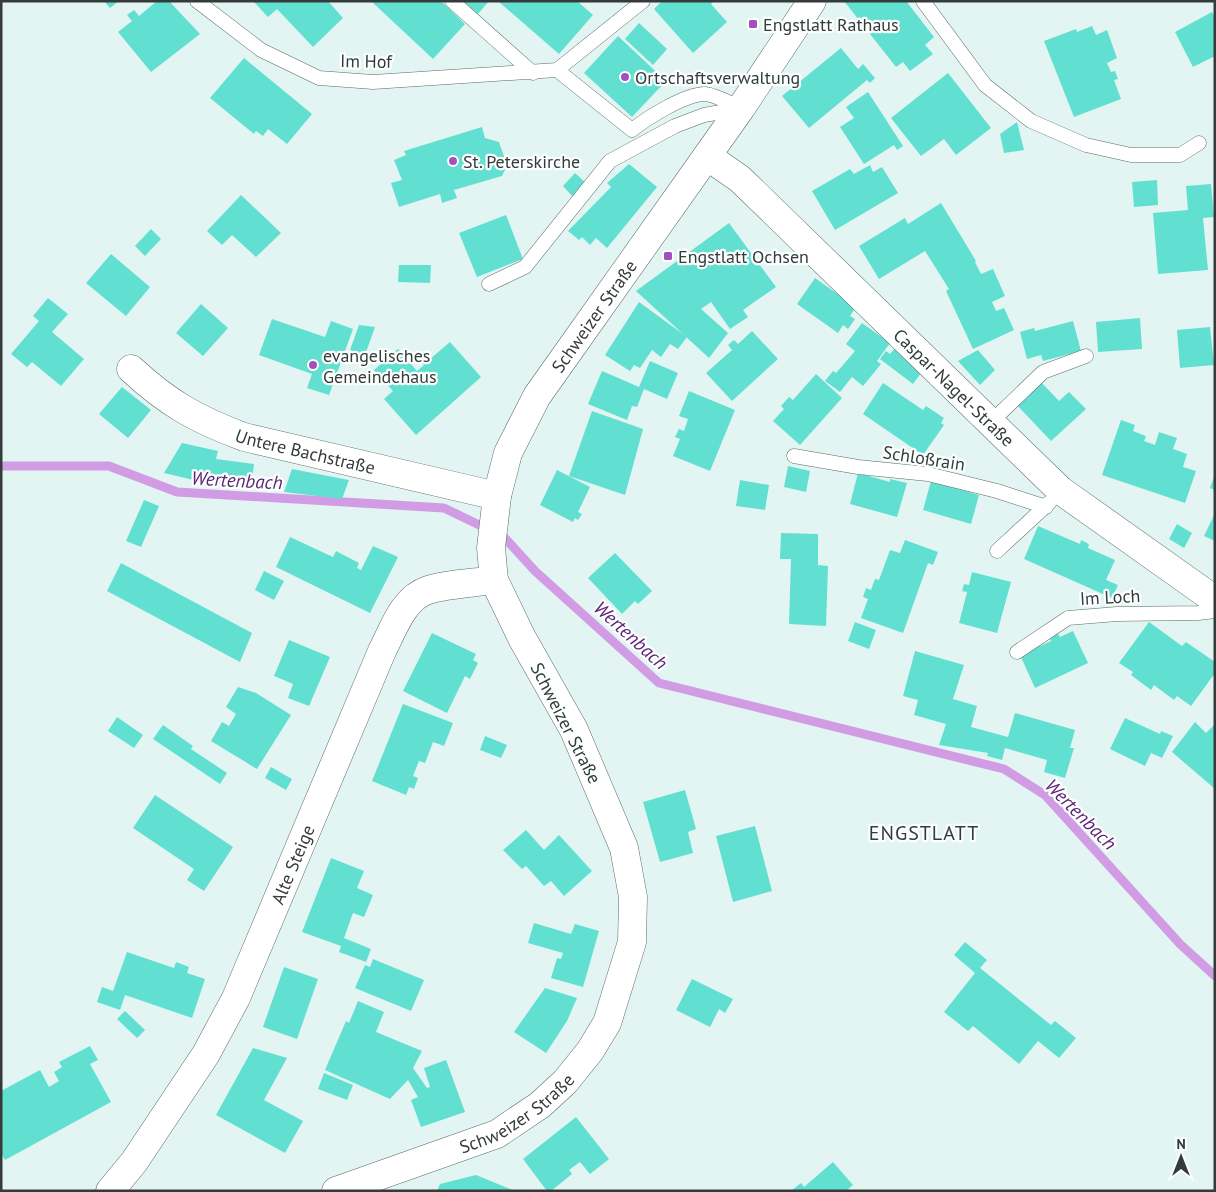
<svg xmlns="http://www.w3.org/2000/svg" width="1216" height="1192" viewBox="0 0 1216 1192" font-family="'PT Sans',sans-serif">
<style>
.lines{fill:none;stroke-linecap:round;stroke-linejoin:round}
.stream{stroke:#d19ce4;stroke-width:9}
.building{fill:#61e0d2}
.service-casing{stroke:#5b6b68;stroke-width:15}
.minor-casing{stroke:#5b6b68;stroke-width:29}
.tertiary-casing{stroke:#5b6b68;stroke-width:29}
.service{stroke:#fff;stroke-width:14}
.minor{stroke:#fff;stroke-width:28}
.tertiary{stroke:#fff;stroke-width:28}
.poi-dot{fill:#a451c0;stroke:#fbfffe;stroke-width:2}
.labels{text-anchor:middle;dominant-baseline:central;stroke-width:4.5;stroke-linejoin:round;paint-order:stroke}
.poi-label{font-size:18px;fill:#343b3a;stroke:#fbfffe;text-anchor:start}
.street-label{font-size:18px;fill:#343b3a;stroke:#fbfffe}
.water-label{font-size:19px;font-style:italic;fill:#612175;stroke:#fbfffe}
.quarter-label{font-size:20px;letter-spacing:1px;fill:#343b3a;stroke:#fbfffe}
</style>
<rect width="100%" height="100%" fill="#e3f5f2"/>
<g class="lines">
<path class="stream" d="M1,466h108l68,26 267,16 60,29 31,34 124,112 345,86 41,26 135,149 35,32"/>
</g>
<g class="building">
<path d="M104,1h15l-9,7z"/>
<path d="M157,1h12l31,33 -49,38 -33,-40 14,-11 -5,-6 7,-5 5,6z"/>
<path d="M253,1h75l15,17 -30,29 -36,-38 -9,8z"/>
<path d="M371,1h70l24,23 -32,35z"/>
<path d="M463,1h26l-11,13z"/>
<path d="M498,1h79l16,14 -34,39z"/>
<path d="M662,1h52l-3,3 16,18 -34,31 -39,-44z"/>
<path d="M844,1h62l28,36 -9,8 8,9 -23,17 -7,-9 -7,5z"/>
<path d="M1212,12l3,5v39l-22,11 -18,-35z"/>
<path d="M639,23l28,26 -14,16 -28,-26z"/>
<path d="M1092,26l4,9 11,-5 10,28 -10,5 4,9 4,-1 3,8 -4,1 7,19 -47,18 -30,-76 32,-12 1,3z"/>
<path d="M618,36l48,45 -34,36 -48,-44z"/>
<path d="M841,48l17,21 5,-5 12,14 -5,5 -3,-3 -58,48 -27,-32z"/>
<path d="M244,58l68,56 -25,30 -19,-15 -5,7 -7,-5 -2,3 -44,-36z"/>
<path d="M948,73l43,55 -35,27 -12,-16 -23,17 -30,-38z"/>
<path d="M868,92l35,54 -6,4 -3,-5 -30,19 -24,-37 14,-9 -8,-11z"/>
<path d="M1017,122l7,28 -20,3 -4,-19z"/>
<path d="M482,127l3,11 14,4 8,23 -5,11 -48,14 3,8 -15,5 -2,-9 -41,13 -8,-24 11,-3 -8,-20 12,-5 -2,-4z"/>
<path d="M629,164l28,23 -50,61 -11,-10 -6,7 -8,-8 -3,3 -11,-9 43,-44 -4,-4z"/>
<path d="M870,165l3,7 9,-5 16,26 -63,37 -23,-39 38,-22 4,5z"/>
<path d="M575,173l11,10 -13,14 -10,-11z"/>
<path d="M1157,180l1,25 -24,2 -2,-25z"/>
<path d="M1211,184l3,33 -11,1 5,52 -50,4 -5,-61 35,-3 -2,-24z"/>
<path d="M241,195l40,38 -25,24 -24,-22 -10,10 -15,-14z"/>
<path d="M941,203l35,58 -1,1 6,12 12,-5 12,27 -13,6 4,9 8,-3 10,22 -41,19 -27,-58 3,-2 -24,-38 -46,28 -20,-33 46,-28 3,6z"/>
<path d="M506,215l17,44 -46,18 -18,-44z"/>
<path d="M729,223l47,64 -33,23 5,7 -18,12 -19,-27 -10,7 27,24 -19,25 -73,-67z"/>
<path d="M151,229l10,10 -16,17 -10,-10z"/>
<path d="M111,254l39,33 -24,29 -40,-33z"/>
<path d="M399,265h32l-1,18 -32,-1z"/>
<path d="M815,278l41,29 -6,9 5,3 -7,10 -5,-4 -5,8 -41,-29z"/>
<path d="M48,298l20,16 -16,18 32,27 -23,27 -29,-24 -5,5 -16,-13 28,-33 -6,-5z"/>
<path d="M639,302l48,35 -9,12 -8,-5 -9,13 -9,-7 -12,18 -6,-3 -4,6 -25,-16z"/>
<path d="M201,304l27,24 -25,28 -27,-23z"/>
<path d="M1140,318l2,31 -44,3 -2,-30z"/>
<path d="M272,319l53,18 6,-16 22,8 -24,66 -22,-7 5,-14 -53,-19z"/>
<path d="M1073,321l8,30 -38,10 -2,-6 -14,4 -7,-27 14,-4 1,3z"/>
<path d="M862,323l28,20 -13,18 4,3 -18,22 -11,-9 -12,15 -15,-11 8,-10 3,2 19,-22 -9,-7z"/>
<path d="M359,325l16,2 -10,28 -15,-5z"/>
<path d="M1210,327l4,38 -34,3 -3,-38z"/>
<path d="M752,331l26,28 -46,42 -26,-28 26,-23 -4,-5 6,-5 4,4z"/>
<path d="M450,342l31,35 -65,58 -32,-36 9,-8 -19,-21 24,-21 19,22 7,-6 -5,-5 6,-5 5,4z"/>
<path d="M896,347l28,22 -11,15 -33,-25 6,-8 4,3z"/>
<path d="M978,350l17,20 -15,15 -22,-24z"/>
<path d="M650,361l28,12 -11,26 -23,-10 -7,18 -5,-1 -5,14 -39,-16 14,-33 37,16z"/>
<path d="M816,374l26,24 -42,47 -27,-24 11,-12 -3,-3 8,-9 4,3z"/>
<path d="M1041,382l18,19 10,-9 17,17 -35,32 -35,-37z"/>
<path d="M883,383l40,27 3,-4 18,12 -3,5 3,2 -21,30 -60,-41z"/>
<path d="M122,387l29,23 -23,28 -29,-24z"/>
<path d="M689,391l46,19 -25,61 -37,-15 7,-17 -5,-2 4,-8 5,2 4,-12 -9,-3z"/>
<path d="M592,411l51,18 -18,66 -56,-19z"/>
<path d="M1121,420l14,5 -2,6 13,5 -2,5 11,4 4,-13 18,6 -4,11 14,5 -4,13 13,4 -11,32 -83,-28z"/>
<path d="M182,443l36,8 -2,8 38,5 -3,24 -45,-5 -42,-10z"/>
<path d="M788,466l22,5 -4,21 -22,-5z"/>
<path d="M292,469l57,11 -7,19 -58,-7z"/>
<path d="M557,470l33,17 -12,25 4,2 -4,6 -3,-2 -2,4 -33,-17z"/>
<path d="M858,473l32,9v-3l17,4 -10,34 -47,-13z"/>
<path d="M1215,474v16l-5,-2z"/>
<path d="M740,480l29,5 -4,25 -29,-4z"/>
<path d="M931,481l48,14 -8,29 -48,-14z"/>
<path d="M144,500l15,6 -18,41 -15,-6z"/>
<path d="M1215,513v28l-11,-5z"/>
<path d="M1177,524l15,9 -8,15 -15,-9z"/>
<path d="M1038,526l42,18 1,-4 8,4 -1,4 27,12 -9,20 12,5 -6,13 -88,-39z"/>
<path d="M781,533l37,1v31l10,1 -2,60 -37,-2 2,-65h-11z"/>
<path d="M290,537l43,20 3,-6 23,12 -2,5 4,2 12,-24 25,11 -28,56 -94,-46z"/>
<path d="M905,540l33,12 -5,13 -5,-2 -25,70 -42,-15 7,-19 -5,-2 3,-9 5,2 4,-11 4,1 11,-30 10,3z"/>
<path d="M615,553l37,38 -14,13 -3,-3 -13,13 -34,-36z"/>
<path d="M121,563l131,70 -12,29 -133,-71z"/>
<path d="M264,571l20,10 -10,19 -19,-10z"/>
<path d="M972,572l39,10 -14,51 -38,-10 8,-31 -5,-1 2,-7 5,1z"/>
<path d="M855,622l21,8 -7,19 -21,-8z"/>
<path d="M1149,622l33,24 4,-4 29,20v11l-24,33 -14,-10 -3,4 -20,-15 -3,5 -20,-15 2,-3 -14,-9z"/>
<path d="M1057,631l3,6 13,-6 15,32 -53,25 -15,-33 31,-14 -2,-6z"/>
<path d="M432,633l44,21 -3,6 5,3 -8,16 -5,-3 -18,37 -44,-22z"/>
<path d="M289,640l41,17 -21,49 -21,-8 5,-14 -19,-8z"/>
<path d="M915,651l49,14 -11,34 24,7 -6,21 37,10 7,-24 60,17 -5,18h4l-9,30 -21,-6 3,-12 -42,-12 -3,12 -15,-4 1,-3 -49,-8 7,-21 -32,-9 4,-15 -15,-4z"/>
<path d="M238,687l18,6 35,22 -34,54 -46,-28 11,-19 7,4 7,-12 -10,-7z"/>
<path d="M403,704l50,19 -9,23 -11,-4 -8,21 -6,-2 -6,15 5,2 -4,11 -5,-2 -3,8 -34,-14z"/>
<path d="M117,717l26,18 -9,13 -26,-17z"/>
<path d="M1125,718l35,16 1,-3 12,5 -11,22 -11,-5 -6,13 -35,-17z"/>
<path d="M1195,722l11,11 9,-9v65l-43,-37z"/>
<path d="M163,725l30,21 -2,3 36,24 -7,11 -67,-45z"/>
<path d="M485,736l22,9 -6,13 -21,-8z"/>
<path d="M271,767l21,12 -6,11 -21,-12z"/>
<path d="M685,790l11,39 -8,3 5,21 -33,9 -17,-60z"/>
<path d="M155,795l78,52 -29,44 -17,-11 7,-11 -61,-41z"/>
<path d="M755,826l17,65 -39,11 -17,-66z"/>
<path d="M526,830l18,20 15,-15 33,36 -28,25 -13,-15 -7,5 -18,-20 -4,3 -19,-19z"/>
<path d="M331,858l33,13 -7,17 16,7 -9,22 -11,-4 -9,25 27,11 -5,13 -27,-10 2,-6 -39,-14z"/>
<path d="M534,923l37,11 4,-10 24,7 -16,56 -32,-9 6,-20 4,1 2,-6 -35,-10z"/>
<path d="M965,942l22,18 -7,8 71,57 4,-4 21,17 -17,20 -21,-17 -19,23 -46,-38 -5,5 -24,-19 31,-39 -21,-18z"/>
<path d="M127,952l47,16 2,-6 13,5 -2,6 18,6 -13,39 -67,-23 -5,15 -23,-8 5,-15 11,4z"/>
<path d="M373,959l51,21 -13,31 -56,-23 10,-23 5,2z"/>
<path d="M284,967l34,12 -21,60 -34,-12z"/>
<path d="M692,979l41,20 -8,14 -6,-4 -9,18 -34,-17z"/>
<path d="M545,988l32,10 -10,23 -21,32 -32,-21z"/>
<path d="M358,1001l26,11 -8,20 46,19 -9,17 14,20 3,-1 -6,-19 22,-8 19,52 -44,15 -10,-27 7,-3 -10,-17 -18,19 -65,-29 21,-49 3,2z"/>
<path d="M125,1011l20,19 -8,8 -20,-19z"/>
<path d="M90,1046l8,14 -8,4 21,38 -106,58 -4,-7v-62l39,-21 9,17 10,-6 -5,-9 8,-5 -3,-5z"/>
<path d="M253,1048l34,10 -23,42 39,21 -18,32 -69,-38z"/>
<path d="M324,1073l29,12 -6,15 -29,-11z"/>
<path d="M576,1117l33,42 -19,15 -10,-12 -11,8 3,4 -21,17h-4l-24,-32z"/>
<path d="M833,1162l20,23 -7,6h-55l10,-8 3,4z"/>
<path d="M476,1175l39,16h-78l3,-7z"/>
</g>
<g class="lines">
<g class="service-casing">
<g id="service">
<path d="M197,1l64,49 58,28 54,4 184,-12 86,-69"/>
<path d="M452,1l81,72"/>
<path d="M923,1l62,84 46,36 55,24 45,10h49l19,-12"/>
<path d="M557,70l75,60c15,-12 53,-36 73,-36 8,0 27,10 36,14"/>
<path d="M489,284l36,-17 85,-106 65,-35 29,-11 34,-6"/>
<path d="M990,423l53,-51 43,-16"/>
<path d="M794,456l64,11 70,7 69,17 49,16"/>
<path d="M997,551l53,-49"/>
<path d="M1017,652l51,-34 49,-4 81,-1 17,-2"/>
</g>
</g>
<g class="minor-casing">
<g id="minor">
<path id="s1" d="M707,156l33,23 320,311 155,110"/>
<path id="s2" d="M131,369c38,35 65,50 113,68l253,59"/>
<path id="s3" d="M110,1191l24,-29 72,-108 30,-56 146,-347c11,-21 21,-53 46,-61 19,-6 46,-7 66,-10"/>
</g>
</g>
<g class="tertiary-casing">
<g id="tertiary">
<path id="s4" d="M336,1191l161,-57 43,-29 25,-23 25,-31 17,-28 25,-81 1,-45 -9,-49 -50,-118 -52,-92 -28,-58 -3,-32 6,-52 11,-43 29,-57 204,-288 71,-107"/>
</g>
</g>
<use href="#service" class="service"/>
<use href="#minor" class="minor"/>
<use href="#tertiary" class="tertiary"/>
</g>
<g class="poi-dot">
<rect x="748" y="19" width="10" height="10" rx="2.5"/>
<circle cx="625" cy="77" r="5"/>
<circle cx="453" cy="161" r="5"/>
<rect x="663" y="251" width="10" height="10" rx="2.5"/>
<circle cx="313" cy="365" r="5"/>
</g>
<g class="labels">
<g class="poi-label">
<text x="763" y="24">Engstlatt Rathaus</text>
<text x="635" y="77">Ortschaftsverwaltung</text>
<text x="463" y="161">St. Peterskirche</text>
<text x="678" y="256">Engstlatt Ochsen</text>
<text x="323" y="355">evangelisches<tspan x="323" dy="21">Gemeindehaus</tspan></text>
</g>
<g class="street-label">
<text transform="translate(366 61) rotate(1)">Im Hof</text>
<text stroke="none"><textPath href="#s4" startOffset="1098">Schweizer Straße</textPath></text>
<text stroke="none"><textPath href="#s1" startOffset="339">Caspar-Nagel-Straße</textPath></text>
<text stroke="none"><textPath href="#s2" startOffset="196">Untere Bachstraße</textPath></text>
<text transform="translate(924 458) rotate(9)">Schloßrain</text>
<text transform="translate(1110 597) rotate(-3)">Im Loch</text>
<text transform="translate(566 723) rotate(63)">Schweizer Straße</text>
<text stroke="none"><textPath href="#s3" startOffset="376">Alte Steige</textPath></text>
<text stroke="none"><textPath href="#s4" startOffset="198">Schweizer Straße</textPath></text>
</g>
<g class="water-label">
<text transform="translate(237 480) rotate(3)">Wertenbach</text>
<text transform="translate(631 635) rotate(42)">Wertenbach</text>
<text transform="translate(1081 814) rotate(45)">Wertenbach</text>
</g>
<g class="quarter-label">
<text x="924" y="833">ENGSTLATT</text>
</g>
</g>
<rect width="1216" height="1192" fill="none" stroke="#343b3a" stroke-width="5"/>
<g transform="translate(1181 1157)" stroke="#fbfffe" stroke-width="4" paint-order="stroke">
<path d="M0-4L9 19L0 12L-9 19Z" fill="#343b3a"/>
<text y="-8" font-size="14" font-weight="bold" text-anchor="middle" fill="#343b3a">N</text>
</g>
</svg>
